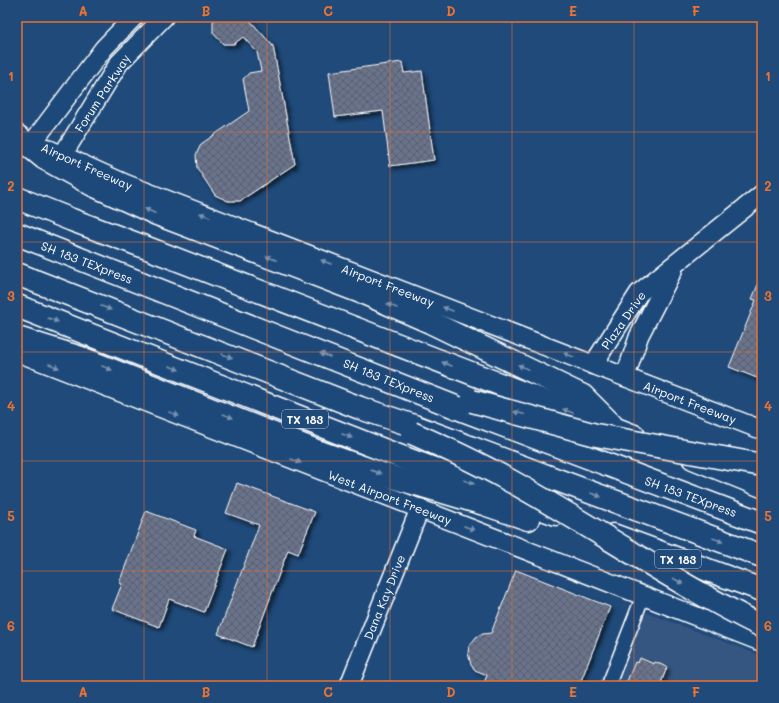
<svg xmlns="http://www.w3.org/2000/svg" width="779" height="703" viewBox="0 0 779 703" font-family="Mali,sans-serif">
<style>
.built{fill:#365680}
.building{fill:url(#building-cross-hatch);stroke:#fff;filter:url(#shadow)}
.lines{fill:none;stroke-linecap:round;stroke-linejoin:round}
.street-casing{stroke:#fff;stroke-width:16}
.secondary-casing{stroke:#fff;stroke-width:21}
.highway-casing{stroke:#fff;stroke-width:25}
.street{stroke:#1f4a7a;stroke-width:13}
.secondary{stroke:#1f4a7a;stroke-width:18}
.highway{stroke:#1f4a7a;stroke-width:22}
.highway-bridge-casing{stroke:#fff;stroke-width:25;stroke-linecap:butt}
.highway-bridge{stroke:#1f4a7a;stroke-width:22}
.oneway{fill:#7992af}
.grid{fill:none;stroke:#eb7230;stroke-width:1;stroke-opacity:0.55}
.labels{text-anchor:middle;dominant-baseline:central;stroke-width:3;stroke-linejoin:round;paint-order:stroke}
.shield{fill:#1f4a7a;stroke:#bcc9d7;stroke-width:1}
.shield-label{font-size:11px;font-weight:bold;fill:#fff}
.street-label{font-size:12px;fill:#fff;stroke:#1f4a7a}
.neatline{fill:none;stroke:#eb7230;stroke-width:1.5}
.grid-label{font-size:13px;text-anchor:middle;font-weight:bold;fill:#eb7230}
</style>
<defs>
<pattern id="building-cross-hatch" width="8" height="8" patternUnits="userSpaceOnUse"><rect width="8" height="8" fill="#6b738d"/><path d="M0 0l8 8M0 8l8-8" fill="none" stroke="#5a5e69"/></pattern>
<filter id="shadow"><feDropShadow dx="3" dy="3" stdDeviation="2" flood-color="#0009"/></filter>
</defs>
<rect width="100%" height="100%" fill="#1f4a7a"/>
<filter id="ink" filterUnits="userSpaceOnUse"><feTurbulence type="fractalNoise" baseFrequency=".025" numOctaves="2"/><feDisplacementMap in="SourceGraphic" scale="8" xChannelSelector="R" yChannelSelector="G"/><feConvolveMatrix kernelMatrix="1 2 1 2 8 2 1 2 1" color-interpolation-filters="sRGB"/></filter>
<g filter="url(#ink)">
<path class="built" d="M645,612l117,44v30h-145z"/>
<g class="building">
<path d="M218,17h29l26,29 22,118 -55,37h-12l-13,-6 -18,-27 -1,-13 5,-11 48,-33 -6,-32 6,-6 12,-2 -4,-19 -14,-15 -9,7h-11l-10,-11v-12z"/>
<path d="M402,62l2,11 18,-2 12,89 -44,6 -7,-55 -48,6 -6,-45z"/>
<path d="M762,275v105l-33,-13 27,-67 -4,-1z"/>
<path d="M237,483l78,29 -17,42 -10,-4 -36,97 -34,-13 41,-109 -33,-12z"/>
<path d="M146,511l50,19 -2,6 34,13 -24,63 -35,-13 -10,28 -47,-18 10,-25 -3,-1z"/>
<path d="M516,570l94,37 -31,79h-96l4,-11 -12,-5 -4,-5 -3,-12 1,-7 8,-10 6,-2 8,-1z"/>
<path d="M640,658l14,6 1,-2 12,5 -7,19h-35l10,-24 3,1z"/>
</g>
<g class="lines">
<g class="street-casing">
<path id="street" d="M608,686l35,-90"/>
</g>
<g class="secondary-casing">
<g id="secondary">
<path d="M33,142l71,-94 30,-31"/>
<path d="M46,148l80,36 636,246"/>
<path d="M62,156l57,-93 45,-46"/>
<path d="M17,352l745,290"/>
<path d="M593,365l46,-72 123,-99"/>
<path d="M625,377l14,-41 34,-66"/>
<path d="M349,686l71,-178"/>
</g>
</g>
<g class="highway-casing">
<g id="highway">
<path d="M17,136l27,22 49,27 64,29 209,80 64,28 153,74 28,28"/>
<path d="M17,198l55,22 70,26 492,190"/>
<path d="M17,234l451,178 294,111"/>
<path d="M17,274l343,134 54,18 146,55 202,75"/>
<path d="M17,306l379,149 160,59"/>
<path d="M17,338l64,20 233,92 68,24 102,30 44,15"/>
<path d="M693,458l69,28"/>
<path d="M613,535l149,55"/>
</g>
</g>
<use href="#street" class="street"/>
<use href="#secondary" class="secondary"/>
<use href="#highway" class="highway"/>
<g class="highway-bridge-casing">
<g id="highway-bridge">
<path d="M472,401l124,34 166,30"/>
<path d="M412,433c32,14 64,29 95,46 86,47 167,104 255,147"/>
</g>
</g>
<use href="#highway-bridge" class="highway-bridge"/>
</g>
<defs><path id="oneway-solid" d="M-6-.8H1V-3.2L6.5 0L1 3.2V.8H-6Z"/></defs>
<g class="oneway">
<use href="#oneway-solid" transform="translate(150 211) rotate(-156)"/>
<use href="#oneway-solid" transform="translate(205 215) rotate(-159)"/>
<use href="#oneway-solid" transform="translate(271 258) rotate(-159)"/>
<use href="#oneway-solid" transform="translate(326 262) rotate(-159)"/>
<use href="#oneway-solid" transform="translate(392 306) rotate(-157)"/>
<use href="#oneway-solid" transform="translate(106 308) rotate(21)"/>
<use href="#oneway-solid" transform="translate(448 309) rotate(-159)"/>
<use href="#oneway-solid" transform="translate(53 320) rotate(21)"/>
<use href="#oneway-solid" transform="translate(325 355) rotate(-159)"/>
<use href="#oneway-solid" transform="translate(569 355) rotate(-159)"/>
<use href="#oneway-solid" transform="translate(227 356) rotate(21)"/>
<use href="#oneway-solid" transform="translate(447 364) rotate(-159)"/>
<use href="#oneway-solid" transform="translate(54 366) rotate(22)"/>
<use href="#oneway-solid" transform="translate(523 367) rotate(-154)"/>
<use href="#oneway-solid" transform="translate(107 368) rotate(22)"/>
<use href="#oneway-solid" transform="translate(174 368) rotate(21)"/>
<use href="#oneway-solid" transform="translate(568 411) rotate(-159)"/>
<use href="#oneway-solid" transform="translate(519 413) rotate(-165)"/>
<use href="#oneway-solid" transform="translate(174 414) rotate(22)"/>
<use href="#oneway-solid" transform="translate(228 416) rotate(22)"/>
<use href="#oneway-solid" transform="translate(347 436) rotate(21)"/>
<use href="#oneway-solid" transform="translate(296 461) rotate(21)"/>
<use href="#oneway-solid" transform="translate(376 472) rotate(20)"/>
<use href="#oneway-solid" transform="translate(469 482) rotate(20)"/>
<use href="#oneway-solid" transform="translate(596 495) rotate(20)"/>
<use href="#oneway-solid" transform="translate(469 528) rotate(21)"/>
<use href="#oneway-solid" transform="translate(718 540) rotate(20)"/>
<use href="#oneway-solid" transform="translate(678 581) rotate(30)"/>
</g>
</g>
<path class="grid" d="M144,17v669M267,17v669M390,17v669M512,17v669M634,17v669M17,132h745M17,242h745M17,352h745M17,461h745M17,571h745"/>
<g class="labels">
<g class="shield">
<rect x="282" y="410" width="46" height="18" rx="3"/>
<rect x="655" y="550" width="46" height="18" rx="3"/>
</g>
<g class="shield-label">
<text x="305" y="419">TX 183</text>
<text x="678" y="559">TX 183</text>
</g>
<g class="street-label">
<text transform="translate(102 93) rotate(-57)">Forum Parkway</text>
<text transform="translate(87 166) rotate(24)">Airport Freeway</text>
<text transform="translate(87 262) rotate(21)">SH 183 TEXpress</text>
<text transform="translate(388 285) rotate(21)">Airport Freeway</text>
<text transform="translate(623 320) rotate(-55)">Plaza Drive</text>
<text transform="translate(389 380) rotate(22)">SH 183 TEXpress</text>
<text transform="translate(690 402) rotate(21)">Airport Freeway</text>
<text transform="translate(691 496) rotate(20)">SH 183 TEXpress</text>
<text transform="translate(390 497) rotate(21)">West Airport Freeway</text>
<text transform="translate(384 597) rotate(-68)">Dana Kay Drive</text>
</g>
</g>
<rect width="779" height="703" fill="none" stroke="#1f4a7a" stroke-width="44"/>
<rect x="22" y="22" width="735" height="659" class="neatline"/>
<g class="grid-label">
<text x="83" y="16">A</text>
<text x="206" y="16">B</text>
<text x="328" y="16">C</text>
<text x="451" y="16">D</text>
<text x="573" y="16">E</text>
<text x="696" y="16">F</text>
<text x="11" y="81">1</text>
<text x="768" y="81">1</text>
<text x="11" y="191">2</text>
<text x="768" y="191">2</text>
<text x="11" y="301">3</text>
<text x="768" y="301">3</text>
<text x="11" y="411">4</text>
<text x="768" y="411">4</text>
<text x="11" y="521">5</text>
<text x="768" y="521">5</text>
<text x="11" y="631">6</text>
<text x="768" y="631">6</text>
<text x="83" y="697">A</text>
<text x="206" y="697">B</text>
<text x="328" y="697">C</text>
<text x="451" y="697">D</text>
<text x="573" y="697">E</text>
<text x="696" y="697">F</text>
</g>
</svg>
